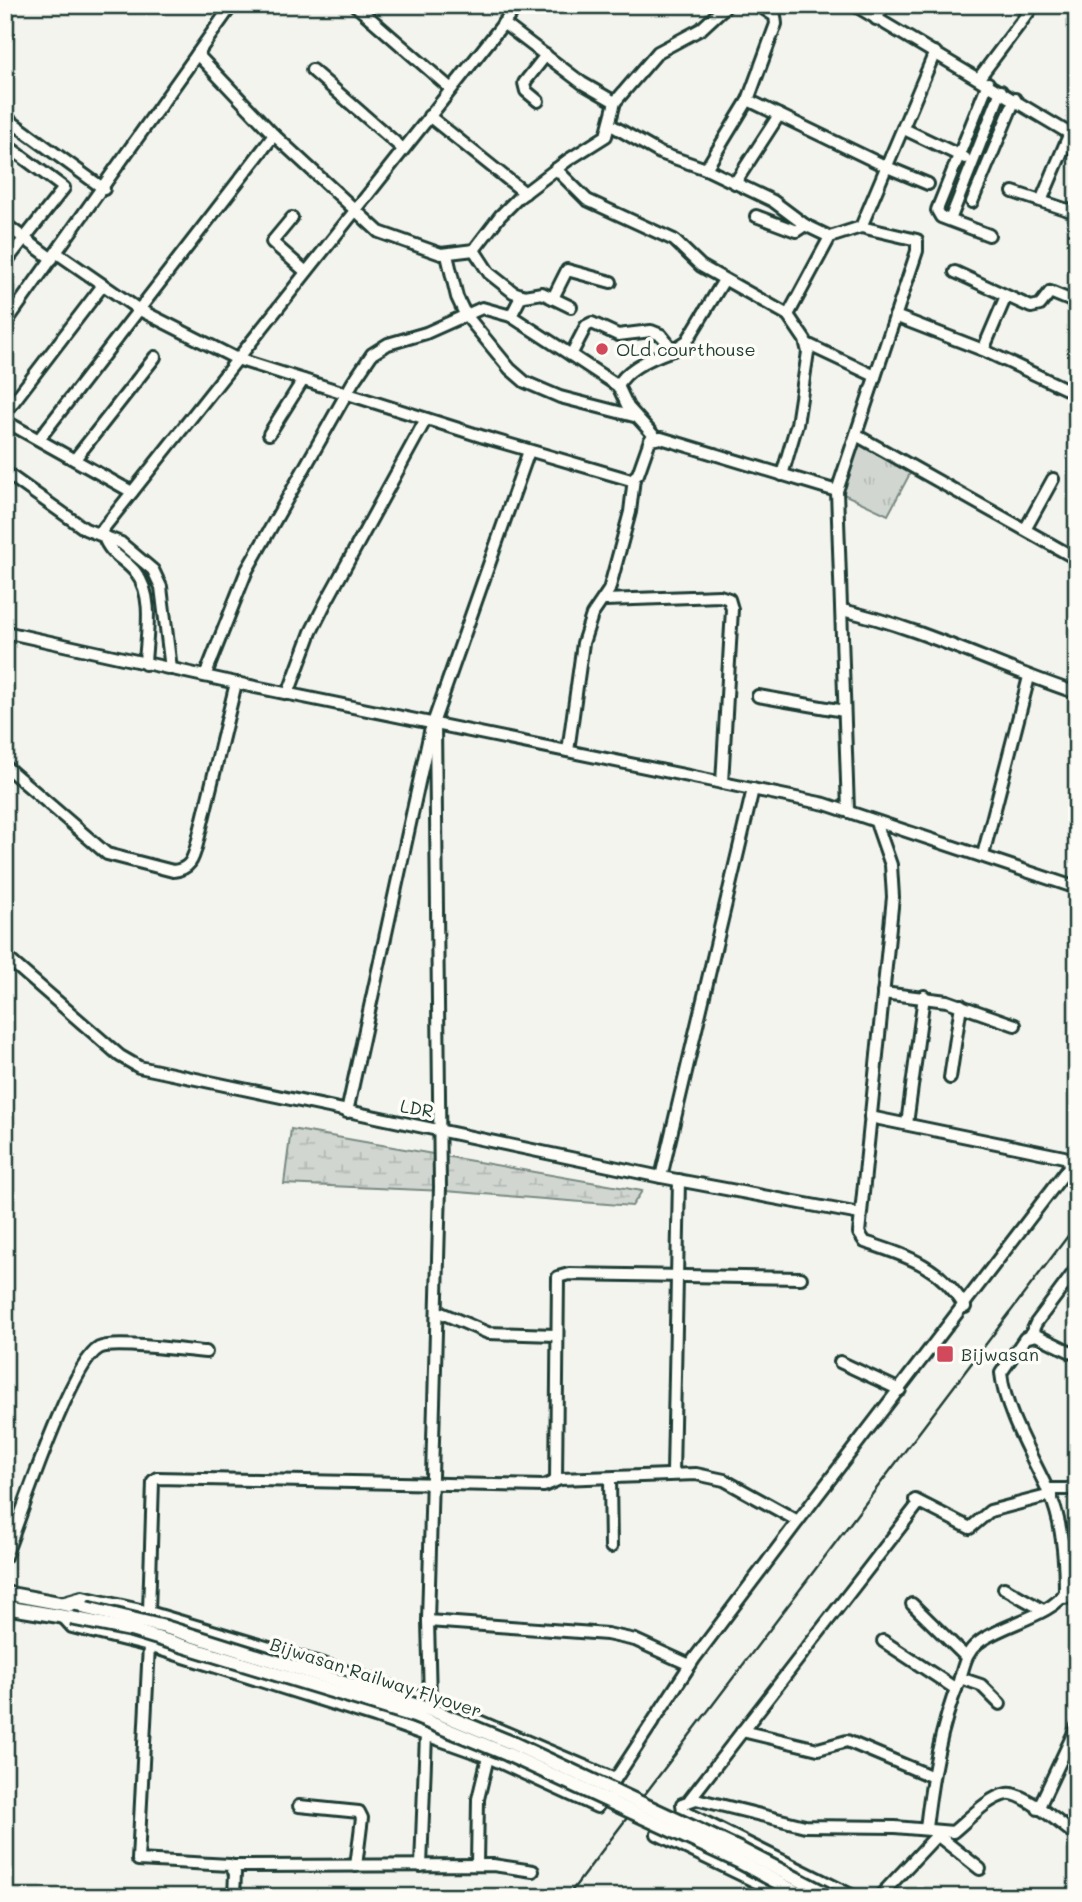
<svg xmlns="http://www.w3.org/2000/svg" width="1082" height="1902" viewBox="0 0 1082 1902" font-family="Mali,sans-serif">
<style>
.grass{fill:url(#grass-tufts);stroke:#788a82;stroke-width:2}
.wetland{fill:url(#wetland-marsh);stroke:#788a82;stroke-width:2}
.lines{fill:none;stroke-linecap:round;stroke-linejoin:round}
.minor-casing{stroke:#1f3d34;stroke-width:16}
.major-casing{stroke:#1f3d34;stroke-width:18}
.minor{stroke:#fdfcf7;stroke-width:10}
.major{stroke:#fdfcf7;stroke-width:12}
.rail{stroke:#1f3d34;stroke-width:2.5}
.major-bridge-casing{stroke:#1f3d34;stroke-width:18;stroke-linecap:butt}
.major-bridge{stroke:#fdfcf7;stroke-width:12}
.poi-dot{fill:#d1495b;stroke:#fdfcf7;stroke-width:2.5}
.labels{text-anchor:middle;dominant-baseline:central;stroke-width:7;stroke-linejoin:round;paint-order:stroke}
.poi-label{font-size:18px;fill:#1f3d34;stroke:#fdfcf7;text-anchor:start}
.street-label{font-size:18px;fill:#1f3d34;stroke:#fdfcf7}
</style>
<defs>
<pattern id="grass-tufts" width="24" height="20" patternUnits="userSpaceOnUse" patternTransform="scale(1.75)"><rect width="24" height="20" fill="#d1d6d1"/><path d="M3 7l-1-3M5 7V3M7 7l1-3M15 17l-1-3M17 17v-4M19 17l1-3" fill="none" stroke="#b3b9b4"/></pattern>
<pattern id="wetland-marsh" width="20" height="14" patternUnits="userSpaceOnUse" patternTransform="scale(1.75)"><rect width="20" height="14" fill="#d1d6d1"/><path d="M1 5h8M5 5V1M11 12h8M15 12V8" fill="none" stroke="#b3b9b4"/></pattern>
</defs>
<rect width="100%" height="100%" fill="#f4f4ef"/>
<filter id="ink" filterUnits="userSpaceOnUse"><feTurbulence type="fractalNoise" baseFrequency=".0143" numOctaves="2"/><feDisplacementMap in="SourceGraphic" scale="14" xChannelSelector="R" yChannelSelector="G"/><feConvolveMatrix kernelMatrix="1 2 1 2 8 2 1 2 1" color-interpolation-filters="sRGB"/></filter>
<g filter="url(#ink)">
<path class="grass" d="M856,435l57,33 -25,47 -51,-24z"/>
<path class="wetland" d="M291,1129l351,62 -10,15 -187,-15 -161,-7z"/>
<g class="lines">
<g class="minor-casing">
<g id="minor">
<path d="M355,5l95,83"/>
<path d="M854,5l223,133"/>
<path d="M876,19l8,-14"/>
<path d="M503,23l79,60 33,19"/>
<path d="M197,54l77,81 105,97 62,22 33,-4 26,-34 18,-18 50,-38 38,-24 9,-34 43,-50 43,-23 26,-24"/>
<path d="M312,70l91,79"/>
<path d="M979,78l55,-73"/>
<path d="M988,83l-51,127 4,7 48,18"/>
<path d="M748,100l139,67 41,17"/>
<path d="M538,101l-12,-10 -2,-8 22,-28"/>
<path d="M429,116l96,77"/>
<path d="M5,117l99,72"/>
<path d="M611,125l49,28 46,16 67,32 32,24 25,12"/>
<path d="M904,129l61,29"/>
<path d="M5,144l59,44 -59,75"/>
<path d="M556,169l31,31 87,40 27,26 87,49 17,25 3,12 -11,72 -15,51"/>
<path d="M706,169l42,-69 28,-76 -1,-8 -17,-11"/>
<path d="M735,183l44,-68"/>
<path d="M1013,192l64,21"/>
<path d="M1041,201l29,-68"/>
<path d="M972,202l43,-103"/>
<path d="M756,216l40,15 9,-6"/>
<path d="M292,218l-20,24 34,30"/>
<path d="M950,220l51,-129"/>
<path d="M5,224l47,35"/>
<path d="M861,227l74,-175"/>
<path d="M474,250l15,23 24,19 11,4 18,-3 29,14"/>
<path d="M57,253l81,56 99,50 250,79 144,42 7,-6 12,-34 11,-2 176,53"/>
<path d="M447,255l10,42 8,17 45,55 15,13 35,15 74,19"/>
<path d="M955,272l76,35 9,-2 10,-13 27,11"/>
<path d="M522,295l-11,21 60,39"/>
<path d="M553,298l14,-28 44,12"/>
<path d="M788,315l42,-78 31,-10 56,13v11l-80,240 11,319"/>
<path d="M895,316l88,34 94,44"/>
<path d="M5,324l227,-319"/>
<path d="M807,344l68,32"/>
<path d="M983,350l23,-54"/>
<path d="M618,386c8,-18 38,-30 55,-36"/>
<path d="M5,413l98,-128"/>
<path d="M5,421l127,71"/>
<path d="M269,434l34,-54"/>
<path d="M856,435l221,124"/>
<path d="M656,438l-28,-31 -10,-21 -47,-31 15,-29 6,-3 26,12 33,-4 10,4 12,15 14,-9 37,-61"/>
<path d="M39,439l235,-304"/>
<path d="M75,459l80,-102"/>
<path d="M5,472l80,57 36,14 32,27 8,17 10,82"/>
<path d="M1026,528l27,-49"/>
<path d="M99,534l419,-529"/>
<path d="M104,537c6,18 21,22 32,36 19,24 10,63 9,91"/>
<path d="M605,600l115,-4 9,3 3,10 -10,174"/>
<path d="M842,610c81,18 156,57 235,83"/>
<path d="M5,632l231,51 589,121 252,84"/>
<path d="M205,676l42,-106 106,-188 19,-28 16,-10 38,-11 56,-25 29,8"/>
<path d="M288,694l23,-62 15,-30 100,-183"/>
<path d="M758,696l86,15"/>
<path d="M568,751l15,-108 9,-28 17,-25 21,-78 4,-34"/>
<path d="M5,766l102,88 66,17c17,-2 20,-11 24,-27l39,-161"/>
<path d="M876,822l15,43 2,32 -34,336 6,9c42,14 76,24 100,65"/>
<path d="M983,855l46,-178"/>
<path d="M5,956l115,100 19,11 522,110 199,37"/>
<path d="M883,993l64,8 68,24"/>
<path d="M950,1078l11,-73"/>
<path d="M347,1112l83,-380 99,-281"/>
<path d="M907,1124l17,-128"/>
<path d="M661,1177l92,-388"/>
<path d="M439,1312l49,21 68,2"/>
<path d="M1030,1336l6,-13 41,-55"/>
<path d="M840,1362l60,28"/>
<path d="M673,1473l6,-293"/>
<path d="M610,1478l1,69"/>
<path d="M556,1480l2,-203 11,-3 232,4"/>
<path d="M1047,1489h30"/>
<path d="M915,1500l55,28 20,-17 61,-16"/>
<path d="M798,1521l271,-354 -1,-8 -4,-2 -194,-40"/>
<path d="M5,1557c15,-38 65,-193 94,-209 14,-8 88,3 107,4"/>
<path d="M1004,1588l39,22"/>
<path d="M1062,1598l15,-1"/>
<path d="M61,1603l21,-6 67,15 187,56 94,32 185,79"/>
<path d="M912,1604l54,53"/>
<path d="M62,1616l10,11 77,19 226,71 113,40 109,50 97,-148 104,-138 -74,-41 -28,-6 -136,5 -16,7 -387,-8 -4,3 -4,131"/>
<path d="M428,1621l179,13 28,6 55,25"/>
<path d="M883,1641l73,48"/>
<path d="M149,1646l-11,214 92,5 5,8 -1,24"/>
<path d="M960,1678l21,7 19,19"/>
<path d="M430,1700l-2,-79 12,-434 -5,-463"/>
<path d="M742,1731l76,18 29,-8 86,36"/>
<path d="M690,1799l229,-296"/>
<path d="M299,1806l60,6 3,6 -6,48"/>
<path d="M1038,1809l39,-83"/>
<path d="M667,1821l-10,13 130,63"/>
<path d="M926,1828c6,-51 14,-99 33,-147 5,-14 6,-28 19,-38 21,-18 76,-28 87,-51 0,-31 -2,-69 -15,-97 -16,-36 -45,-82 -49,-122l24,-35 11,-3 41,20"/>
<path d="M937,1835l43,34"/>
<path d="M477,1865l1,-66 10,-42"/>
<path d="M232,1866l261,-1 40,6"/>
<path d="M421,1866l5,-131"/>
<path d="M855,1897l-172,-86 -1,-7 14,-5 109,27 90,1 58,5c15,-12 35,-35 54,-38 16,-3 56,32 70,42"/>
<path d="M879,1897l61,-65"/>
</g>
</g>
<g class="major-casing">
<g id="major">
<path d="M5,1593l81,15"/>
<path d="M5,1607l66,11"/>
</g>
</g>
<use href="#minor" class="minor"/>
<use href="#major" class="major"/>
<path class="rail" d="M567,1897l510,-673"/>
<g class="major-bridge-casing">
<g id="major-bridge">
<path d="M86,1608l79,19 269,84 78,32 231,108 89,46"/>
<path d="M71,1618l60,12 283,86 93,38 231,107 67,36"/>
</g>
</g>
<use href="#major-bridge" class="major-bridge"/>
</g>
</g>
<g class="poi-dot">
<circle cx="602" cy="349" r="7"/>
<rect x="936" y="1345" width="18" height="18" rx="3.5"/>
</g>
<g class="labels">
<g class="poi-label">
<text x="616" y="349">OLd courthouse</text>
<text x="961" y="1354">Bijwasan</text>
</g>
<g class="street-label">
<text transform="translate(417 1108) rotate(11)">LDR</text>
<text transform="translate(376 1677) rotate(18)">Bijwasan Railway Flyover</text>
</g>
</g>
<rect width="1082" height="1902" fill="none" stroke="#fdfcf7" stroke-width="28"/>
<rect x="14" y="14" width="1054" height="1874" fill="none" stroke="#1f3d34" stroke-width="2.5" filter="url(#ink)"/>
</svg>
